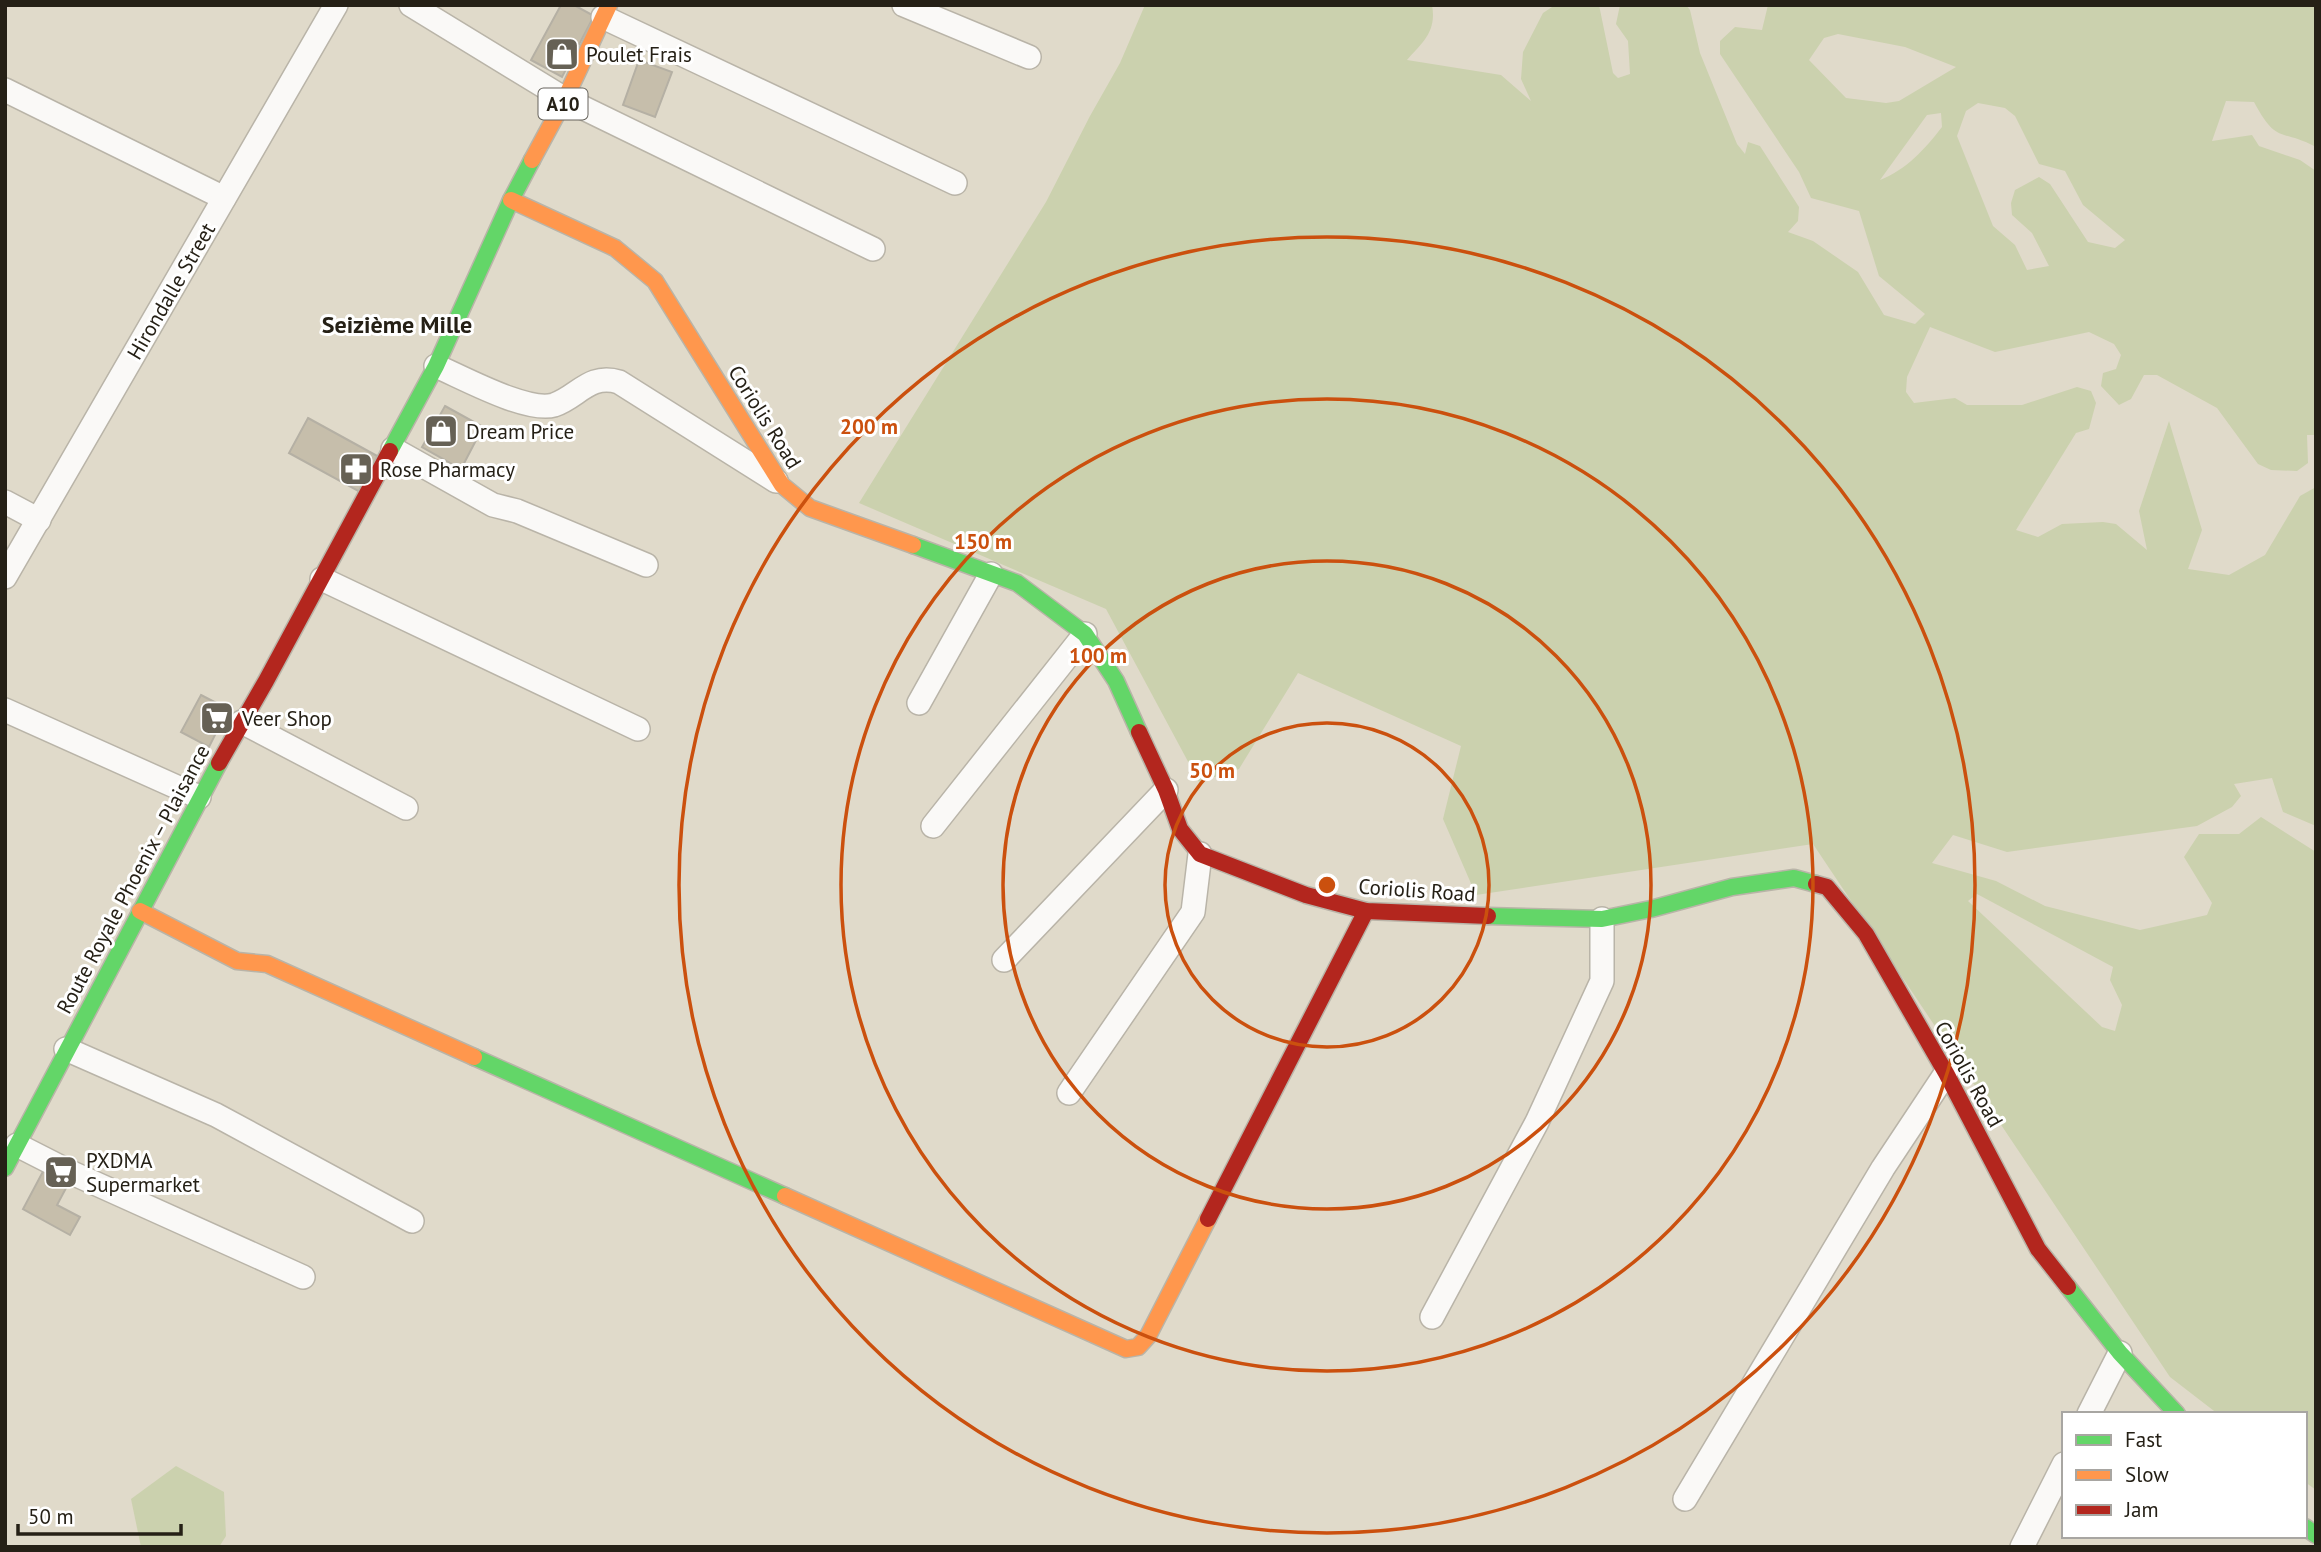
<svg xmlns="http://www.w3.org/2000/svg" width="2321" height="1552" viewBox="0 0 2321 1552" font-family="'PT Sans',sans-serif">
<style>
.green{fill:#cbd1ae;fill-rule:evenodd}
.building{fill:#c6beab;stroke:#b5b0a4;stroke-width:2}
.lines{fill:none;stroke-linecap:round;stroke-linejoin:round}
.street-casing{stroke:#b9b4a8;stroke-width:26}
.fast-casing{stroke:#b9b4a8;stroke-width:19}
.slow-casing{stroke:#b9b4a8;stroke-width:19}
.jam-casing{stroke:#b9b4a8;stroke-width:19}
.street{stroke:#faf9f7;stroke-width:23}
.fast{stroke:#63d668;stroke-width:16}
.slow{stroke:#ff974d;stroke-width:16}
.jam{stroke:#b3261e;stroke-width:16}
.ring{fill:none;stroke:#cb500e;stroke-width:3.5}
.labels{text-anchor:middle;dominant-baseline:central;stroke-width:6;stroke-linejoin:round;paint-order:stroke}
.shield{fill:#fff;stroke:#66635c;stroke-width:2}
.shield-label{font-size:19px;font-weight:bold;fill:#252016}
.poi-label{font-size:21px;fill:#252016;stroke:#fff;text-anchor:start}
.street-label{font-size:21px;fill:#252016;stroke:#fff}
.quarter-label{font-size:24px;font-weight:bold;fill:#252016;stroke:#fff}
.centre{fill:#cb500e;stroke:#fff;stroke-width:3.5}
.ring-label{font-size:21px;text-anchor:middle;font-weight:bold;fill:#cb500e;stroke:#fff;stroke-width:6;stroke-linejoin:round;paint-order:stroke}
</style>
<rect width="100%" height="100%" fill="#e0daca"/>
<g class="green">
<path d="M1145,5h287c5,27 -10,38 -25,55l94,15 30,26 -10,-22 2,-27 20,-39 12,-8h44l14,68 5,5 12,-4 -2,-33 -12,-17 4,-19h66l4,5 10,43 37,91 8,10 3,-12 12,4 39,61 -1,14 -10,11 25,9 45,31 26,43 31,9 10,-10 -46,-38 -20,-65 -48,-13 -12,-26 -79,-118v-13l15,-14 27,3 6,-25h548v142c-36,-19 -39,-2 -62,-45l-28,-1 -14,40 40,-6 7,11 41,14 16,11v264h-9l1,28 -11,8 -26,-1 -13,-6 -41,-56 -60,-33h-13l-13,24 -12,6 -18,-19 2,-13 13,-4 5,-14 -7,-11 -25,-12 -94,20 -65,-25 -23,50 -1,15 8,11 41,-5 12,7h55l55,-18 14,4 5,12 -7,26 -13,4 -60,97 22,7 24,-13 41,-2 13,2 31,26 -8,-39 30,-90 33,109 -14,39 41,6 36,-20 35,-59 16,-9v339l-33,-14 -11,-34 -38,6 7,12 -9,11 -35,19 -190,26 -54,-17 -21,28 64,18 49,25 95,24 67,-15 5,-12 -28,-46 15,-23h40l22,-17 55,35v638l-11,-8v-68h-87l-48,-37 -357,-533 -337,51 -33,-76 18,-73 -163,-73 -59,96 -40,13 -93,-173 -247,-106 187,-301 44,-86 30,-53zM1838,34l67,13 51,20 -57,34 -13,2 -40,-5 -37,-38 15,-22zM1978,103l27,5 10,8 24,48 26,7 18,34 42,35 -10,8 -27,-6 -38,-58 -11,-7 -24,13 -4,13 1,12 20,18 17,33 -22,4 -12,-25 -22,-19 -36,-90 9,-25zM1941,113l1,14c-17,22 -36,43 -62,53l47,-65zM1977,894l136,73 -3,13 12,25 -7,26 -13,-4 -134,-126z"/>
<path d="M176,1466l48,26 2,44 -7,11h-78l-10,-48z"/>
</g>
<g class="building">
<path d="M561,5h13l20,11 -32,61 -31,-17z"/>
<path d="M639,60l33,12 -17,45 -32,-12z"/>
<path d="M445,406l38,21 -22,42 -39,-22z"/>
<path d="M308,418l71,39 -19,35 -71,-39z"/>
<path d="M201,695l27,14 -19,38 -28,-15z"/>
<path d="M48,1162l25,13 -16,30 23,12 -10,18 -47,-26z"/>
</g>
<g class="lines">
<g class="street-casing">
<g id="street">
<path d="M411,5l154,94 308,150"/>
<path d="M904,5l125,52"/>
<path d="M603,17l352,166"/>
<path d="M5,90l219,108"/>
<path d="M436,366c26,11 91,47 118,39 24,-8 35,-32 65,-23l157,99"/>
<path d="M393,449l100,56 24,6 129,54"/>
<path d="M5,502l34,18"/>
<path d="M5,577l331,-572"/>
<path d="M322,579l316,150"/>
<path d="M919,703l72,-129"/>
<path d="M5,710l194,87"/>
<path d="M242,722l164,86"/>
<path d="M933,826l152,-192"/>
<path d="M1004,960l162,-170"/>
<path d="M66,1049l150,66 196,106"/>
<path d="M1069,1093l124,-181 7,-58"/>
<path d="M17,1145l53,27 233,105"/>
<path d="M1432,1317l105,-195 65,-141v-62"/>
<path d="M2089,1414l31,-61"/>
<path d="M1685,1499l198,-331 63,-95"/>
<path d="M2022,1547l42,-83"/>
</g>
</g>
<g class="fast-casing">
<g id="fast">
<path d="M390,451l46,-85 75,-166 21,-40"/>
<path d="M913,545l104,38 68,51 31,47 23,51"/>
<path d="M1488,916l114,3 49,-10 81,-22 62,-9 22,6"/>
<path d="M474,1057l311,139"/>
<path d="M5,1168l214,-405"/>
<path d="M2068,1287l52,66 57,61"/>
<path d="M2305,1527l11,8"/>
</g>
</g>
<g class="slow-casing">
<g id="slow">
<path d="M532,160l33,-61 44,-94"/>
<path d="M511,200l104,48 40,33 127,204 28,23 103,37"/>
<path d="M140,911l97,50 30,3 207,93"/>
<path d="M785,1196l341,153 12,-2 10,-11 60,-117"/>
</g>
</g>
<g class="jam-casing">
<g id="jam">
<path d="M1139,732l27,58 14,39 20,25 106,41 60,16 122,5"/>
<path d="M219,763l47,-82 124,-230"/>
<path d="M1816,884l11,3 39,47 80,139 92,176 30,38"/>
<path d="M1208,1219l158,-308"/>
</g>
</g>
<use href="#street" class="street"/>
<use href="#fast" class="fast"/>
<use href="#slow" class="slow"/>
<use href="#jam" class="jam"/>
</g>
<g class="ring">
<circle cx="1327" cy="885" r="162"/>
<circle cx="1327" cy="885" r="324"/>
<circle cx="1327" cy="885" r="486"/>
<circle cx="1327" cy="885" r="648"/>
</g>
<defs>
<g id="shop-square" transform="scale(1.75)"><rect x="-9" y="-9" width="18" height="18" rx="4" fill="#666155" stroke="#fff"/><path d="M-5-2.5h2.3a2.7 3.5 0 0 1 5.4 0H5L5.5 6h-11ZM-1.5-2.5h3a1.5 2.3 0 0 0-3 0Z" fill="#fff"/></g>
<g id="pharmacy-square" transform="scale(1.75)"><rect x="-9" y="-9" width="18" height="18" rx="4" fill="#666155" stroke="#fff"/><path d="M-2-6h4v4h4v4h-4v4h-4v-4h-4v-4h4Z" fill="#fff"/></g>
<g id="supermarket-square" transform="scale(1.75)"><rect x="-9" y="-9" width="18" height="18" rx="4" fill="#666155" stroke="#fff"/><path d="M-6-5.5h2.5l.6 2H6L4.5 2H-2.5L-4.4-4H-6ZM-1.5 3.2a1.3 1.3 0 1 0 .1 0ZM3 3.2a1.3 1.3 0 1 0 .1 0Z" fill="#fff"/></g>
</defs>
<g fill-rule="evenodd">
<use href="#shop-square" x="562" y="54"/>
<use href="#shop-square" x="441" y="431"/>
<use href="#pharmacy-square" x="356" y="469"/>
<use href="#supermarket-square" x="217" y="718"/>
<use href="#supermarket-square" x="61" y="1172"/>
</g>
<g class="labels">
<rect class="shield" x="538.5" y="88.5" width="49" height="31" rx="5"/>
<g class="shield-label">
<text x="563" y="104">A10</text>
</g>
<g class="poi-label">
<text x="586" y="54">Poulet Frais</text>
<text x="466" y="431">Dream Price</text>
<text x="380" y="469">Rose Pharmacy</text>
<text x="242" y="718">Veer Shop</text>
<text x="86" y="1160">PXDMA<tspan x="86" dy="24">Supermarket</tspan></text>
</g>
<g class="street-label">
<text transform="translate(171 291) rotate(-60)">Hirondalle Street</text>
<text transform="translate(765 417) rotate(58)">Coriolis Road</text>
<text transform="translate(133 879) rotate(-62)">Route Royale Phoenix – Plaisance</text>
<text transform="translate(1417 890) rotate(4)">Coriolis Road</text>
<text transform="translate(1969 1074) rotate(61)">Coriolis Road</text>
</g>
<g class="quarter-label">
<text x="397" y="324">Seizième Mille</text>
</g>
</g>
<circle cx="1327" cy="885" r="10" class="centre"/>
<g class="ring-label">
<text x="869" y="434">200 m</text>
<text x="983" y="549">150 m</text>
<text x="1098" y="663">100 m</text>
<text x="1212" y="778">50 m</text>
</g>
<rect width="2321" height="1552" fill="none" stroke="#252016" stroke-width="14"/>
<rect x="2062" y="1412" width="245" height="126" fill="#ffffff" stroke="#a8a6a2" stroke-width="2"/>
<rect x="2076" y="1435" width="35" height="10" fill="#63d668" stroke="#a8a6a2" stroke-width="2"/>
<text x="2125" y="1447" font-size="21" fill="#252016">Fast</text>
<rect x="2076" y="1470" width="35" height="10" fill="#ff974d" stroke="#a8a6a2" stroke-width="2"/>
<text x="2125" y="1482" font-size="21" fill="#252016">Slow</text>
<rect x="2076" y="1505" width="35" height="10" fill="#b3261e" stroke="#a8a6a2" stroke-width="2"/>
<text x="2125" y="1517" font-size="21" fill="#252016">Jam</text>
<path d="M18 1524v10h163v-10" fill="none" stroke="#252016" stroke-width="3.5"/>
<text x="28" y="1524" font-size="21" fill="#252016" stroke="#ffffff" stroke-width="5" paint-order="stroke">50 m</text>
</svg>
